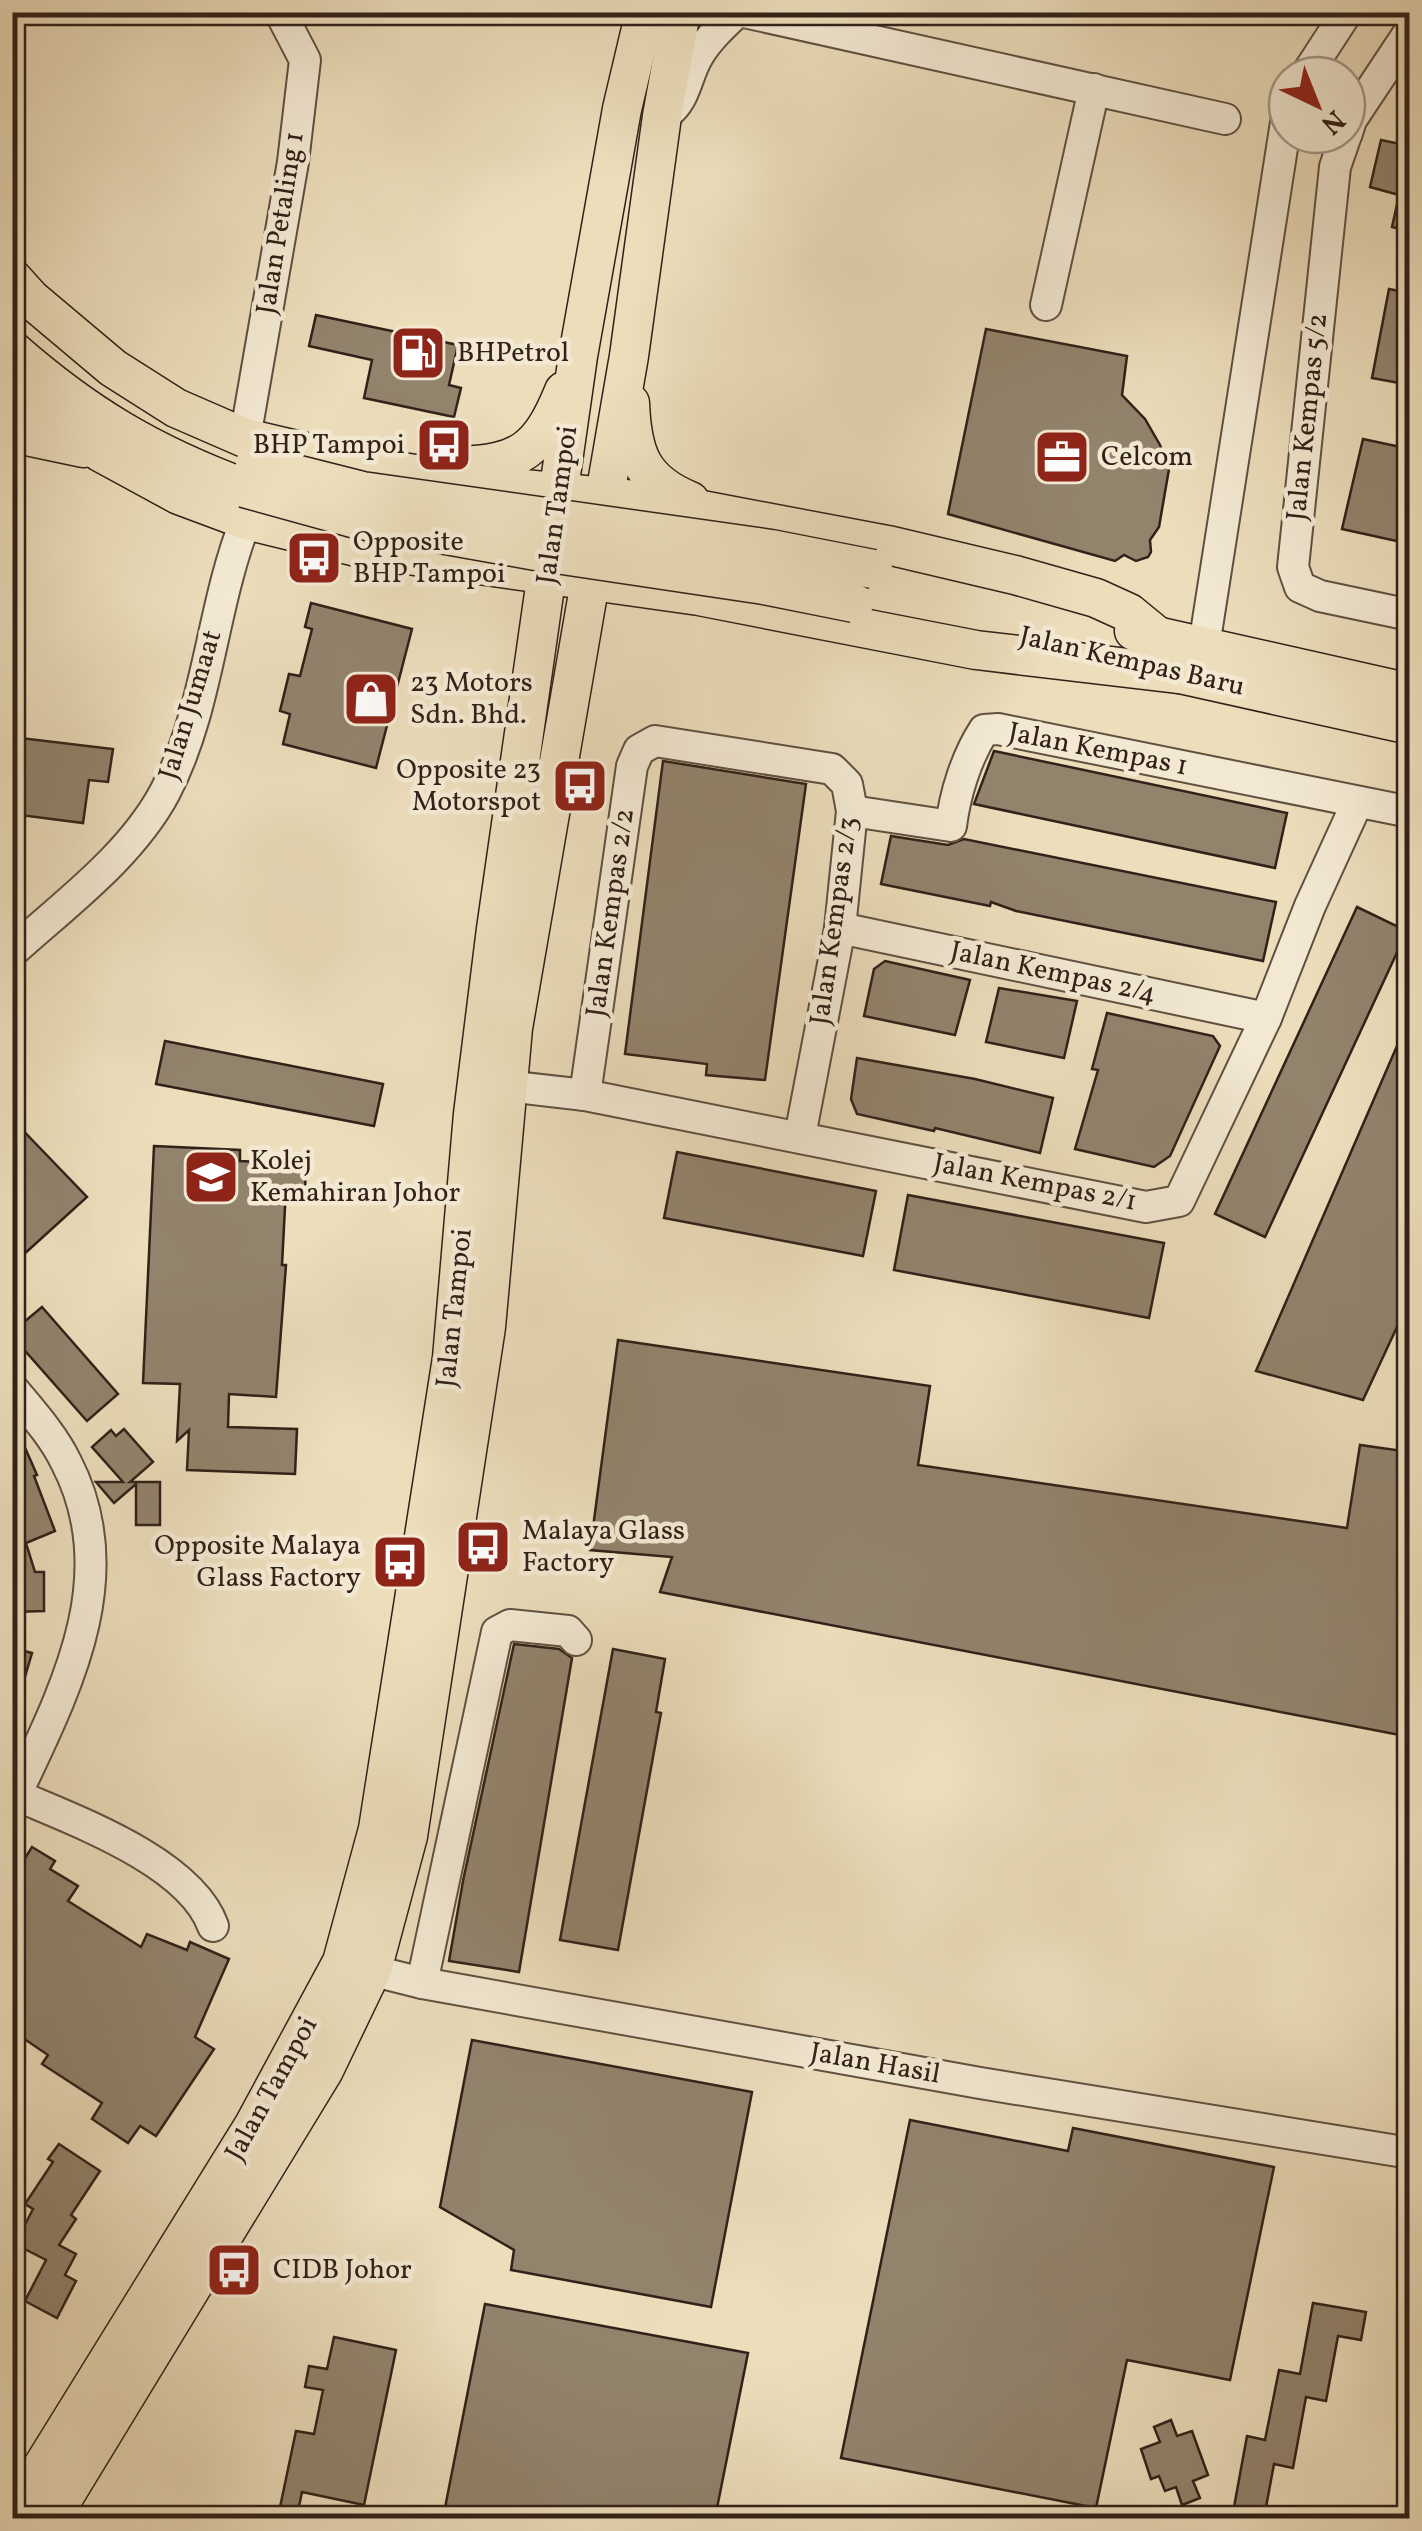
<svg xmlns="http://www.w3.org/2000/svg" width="1422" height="2531" viewBox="0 0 1422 2531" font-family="Vollkorn,serif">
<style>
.building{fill:#92836d;stroke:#312119;stroke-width:2.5}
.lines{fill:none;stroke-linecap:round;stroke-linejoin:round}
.minor-casing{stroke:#605042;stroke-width:34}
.major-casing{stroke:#312119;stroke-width:41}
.minor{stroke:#f3e9d3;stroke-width:30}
.major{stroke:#ecddbb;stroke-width:38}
.major-bridge-casing{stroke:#312119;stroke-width:41;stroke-linecap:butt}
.major-bridge{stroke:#ecddbb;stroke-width:38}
.labels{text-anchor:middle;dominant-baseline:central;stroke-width:9;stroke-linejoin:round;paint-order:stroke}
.street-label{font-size:28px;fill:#312119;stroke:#f3e9d3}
.poi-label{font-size:28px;fill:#312119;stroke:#f3e9d3;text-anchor:start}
</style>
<rect width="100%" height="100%" fill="#ecddbb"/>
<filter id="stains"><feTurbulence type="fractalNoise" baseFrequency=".002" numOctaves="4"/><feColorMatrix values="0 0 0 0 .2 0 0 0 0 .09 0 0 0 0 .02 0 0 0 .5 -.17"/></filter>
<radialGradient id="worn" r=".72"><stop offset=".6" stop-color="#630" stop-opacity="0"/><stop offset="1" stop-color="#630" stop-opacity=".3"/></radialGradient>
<g class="building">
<path d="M1381,140l29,6v85l-18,-4 7,-32 -29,-8z"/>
<path d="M1389,289l21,4v92l-38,-7z"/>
<path d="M316,315l142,30 -9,40 12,3 -7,29 -90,-19 8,-38 -63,-14z"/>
<path d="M986,329l141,27 -5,39 23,24 15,26 9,24 -10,58 -9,13 1,12 -3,5 -12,4 -12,-6 -9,6 -167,-47z"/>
<path d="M1363,439l47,10v95l-68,-15z"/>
<path d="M311,603l101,26 -36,139 -93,-24 7,-30 -10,-3 9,-37 11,2 12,-47 -7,-2z"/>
<path d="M12,737l101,12 -5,33 -19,-2 -6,43 -71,-9z"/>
<path d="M994,751l293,62 -12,55 -301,-64z"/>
<path d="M663,761l143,23 -41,296 -59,-5 1,-11 -82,-10z"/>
<path d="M891,836l57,9 16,-6 312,63 -13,59 -247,-50 -25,-9 -1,4 -109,-22z"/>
<path d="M1357,907l50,24 -142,306 -50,-23z"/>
<path d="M885,961l85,19 -15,55 -91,-19 10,-47z"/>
<path d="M999,988l78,13 -13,57 -78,-16z"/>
<path d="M1107,1013l106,23 7,10 -50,110 -16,11 -79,-18 23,-79 -6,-1z"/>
<path d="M1410,1016v283l-47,101 -107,-29z"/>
<path d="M165,1041l218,43 -9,42 -218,-42z"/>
<path d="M857,1058l118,21 78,19 -13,55 -105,-25 -1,3 -77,-17 -6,-15z"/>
<path d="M12,1119l75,78 -65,59 -10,-9z"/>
<path d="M154,1146l86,4v11l66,3 -1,26 -19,-2 -4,77h4l-10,132 -47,-3 -1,33 69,2 -2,45 -108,-4 2,-40 -12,11 3,-57 -37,-1z"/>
<path d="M677,1152l199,39 -13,65 -199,-38z"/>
<path d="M908,1195l256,48 -15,75 -255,-48z"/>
<path d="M42,1307l76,87 -31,27 -75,-85v-4z"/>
<path d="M618,1340l312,46 -12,79 429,63 13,-83 50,7v285l-750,-145 12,-35 -82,-7z"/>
<path d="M12,1418l25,57 -3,1 21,55 -29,12 9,29h9v39l-32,1z"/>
<path d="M124,1429l29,33 -23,20h30v43h-24v-41l-22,19 -18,-21h27l-31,-35 19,-17 5,6z"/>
<path d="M514,1644l45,5 13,9 -53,314 -70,-11 14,-80z"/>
<path d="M12,1648l20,5 -15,51h-5z"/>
<path d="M613,1649l52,10 -9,53 5,1 -43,237 -58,-10z"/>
<path d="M32,1847l23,14 -5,8 28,17 -10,15 73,46 6,-13 40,16 3,-8 39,17 -34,78 19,12 -58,87 -16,-10 -12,17 -36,-24 10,-16 -60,-39 6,-9 -31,-21 5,-8 -10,-6v-141z"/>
<path d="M472,2040l280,52 -41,215 -200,-37 3,-20 -74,-43z"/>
<path d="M910,2120l158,31 5,-23 201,39 -44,213 -103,-20 -31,148 -255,-50z"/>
<path d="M59,2144l41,27 -29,44 5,4 -17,26 17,9 -11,21 11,6 -19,37 -32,-17 21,-41 -31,-16 18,-35 -8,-5 28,-42 -5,-3z"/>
<path d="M1313,2303l53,9 -5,28 -23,-4 -12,65 -20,-4 -13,71 -19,-4 -10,54h-32l15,-82 18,4 14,-70 21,4z"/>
<path d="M485,2304l263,49 -33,165h-272z"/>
<path d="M334,2337l62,13 -32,155 -62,-13 -5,24 -18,-4 17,-81 18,3 9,-44 -18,-3 4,-21 18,3z"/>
<path d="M1171,2420l6,16 15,-5 16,44 -15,6 7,17 -18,7 -6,-18 -11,4 -6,-15 -8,3 -10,-30 19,-7 -6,-15z"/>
</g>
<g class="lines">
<g class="minor-casing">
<g id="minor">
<path d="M744,12l481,107"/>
<path d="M1306,75l41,-63"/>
<path d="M666,114c20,-14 20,-38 32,-58 10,-17 24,-30 39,-44"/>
<path d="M1347,133l4,-13 59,-89"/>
<path d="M1346,135l-11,32 -42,400 7,20 20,9 90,19"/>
<path d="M1046,305l48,-216"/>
<path d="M245,438l48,-276 12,-102 -25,-48"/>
<path d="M1204,646l83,-530"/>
<path d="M852,811l99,15c4,-32 15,-68 33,-96l14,-1 412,83"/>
<path d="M840,928l426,90"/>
<path d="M12,952c53,-48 119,-96 153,-160 44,-84 46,-184 81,-272"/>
<path d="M585,1095l47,-329 7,-16 16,-9 177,28 15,15 5,27 -12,117 -40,208"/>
<path d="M488,1096l18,-10 79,9 561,112 33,-6 87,-183 44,-112 47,-103"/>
<path d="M12,1388c19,23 41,47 54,74 61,117 -4,234 -54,341"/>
<path d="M16,1795c60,26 174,67 197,131"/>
<path d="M350,1965l72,18 558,100 430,70"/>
<path d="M422,1983l75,-351 13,-7 58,6 8,9"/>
</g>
</g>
<g class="major-casing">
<g id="major">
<path d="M12,278l19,21 82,69 63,40 69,30 124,29 126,19 170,17 227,43 123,29 81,23 33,15 28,23"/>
<path d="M12,350c74,65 140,104 232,138"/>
<path d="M12,385l88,67 79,43 67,25 119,29 334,47 277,54 202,24"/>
<path d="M630,403c2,50 11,78 60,98"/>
<path d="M12,433l71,15"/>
<path d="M457,466c64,-2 83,-16 107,-75"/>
<path d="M1134,631l276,62"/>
<path d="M1153,668l257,57"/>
<path d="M12,2516l242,-391 88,-163 36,-133 74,-471 21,-244 23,-185 82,-573 44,-247 23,-97"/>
<path d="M51,2518l273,-448 48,-100 36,-134 78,-509 27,-299 116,-672 33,-240 19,-104"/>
</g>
</g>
<use href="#minor" class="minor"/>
<use href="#major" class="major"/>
<g class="major-bridge-casing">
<g id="major-bridge">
<path d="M255,464l107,27 409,58 102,20"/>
<path d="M244,488l112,31 180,32 228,34 90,18"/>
</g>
</g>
<use href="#major-bridge" class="major-bridge"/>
</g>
<defs>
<g id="fuel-square" transform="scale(2.875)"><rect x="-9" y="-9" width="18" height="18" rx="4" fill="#8f2418" stroke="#f3e9d3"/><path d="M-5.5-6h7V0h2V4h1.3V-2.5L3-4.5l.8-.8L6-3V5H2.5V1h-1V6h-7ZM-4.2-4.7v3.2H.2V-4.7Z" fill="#fff"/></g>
<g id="bus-square" transform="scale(2.875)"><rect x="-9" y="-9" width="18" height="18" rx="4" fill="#8f2418" stroke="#f3e9d3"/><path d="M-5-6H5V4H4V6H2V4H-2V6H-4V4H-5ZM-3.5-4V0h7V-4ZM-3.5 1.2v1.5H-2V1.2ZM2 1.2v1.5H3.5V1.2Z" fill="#fff"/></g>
<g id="office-square" transform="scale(2.875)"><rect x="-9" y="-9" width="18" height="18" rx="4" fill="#8f2418" stroke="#f3e9d3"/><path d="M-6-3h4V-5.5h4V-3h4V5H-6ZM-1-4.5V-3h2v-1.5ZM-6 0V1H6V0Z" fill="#fff"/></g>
<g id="shop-square" transform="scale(2.875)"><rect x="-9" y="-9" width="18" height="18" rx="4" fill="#8f2418" stroke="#f3e9d3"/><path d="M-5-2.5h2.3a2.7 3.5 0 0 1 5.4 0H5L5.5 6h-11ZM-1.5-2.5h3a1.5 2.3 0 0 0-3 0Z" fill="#fff"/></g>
<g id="university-square" transform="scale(2.875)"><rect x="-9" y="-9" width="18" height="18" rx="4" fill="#8f2418" stroke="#f3e9d3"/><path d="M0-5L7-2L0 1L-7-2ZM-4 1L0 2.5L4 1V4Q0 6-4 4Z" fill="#fff"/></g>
</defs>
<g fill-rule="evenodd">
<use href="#fuel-square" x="418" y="353"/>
<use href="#bus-square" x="444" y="445"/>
<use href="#office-square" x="1062" y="457"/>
<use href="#bus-square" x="314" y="558"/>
<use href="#shop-square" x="371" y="699"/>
<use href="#bus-square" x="580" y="786"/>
<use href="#university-square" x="211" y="1177"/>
<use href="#bus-square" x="483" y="1547"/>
<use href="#bus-square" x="400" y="1562"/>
<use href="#bus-square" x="234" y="2270"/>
</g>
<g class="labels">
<g class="street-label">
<text transform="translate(281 223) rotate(-81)">Jalan Petaling 1</text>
<text transform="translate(1308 417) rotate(-84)">Jalan Kempas 5/2</text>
<text transform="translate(558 505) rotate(-82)">Jalan Tampoi</text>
<text transform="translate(1132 662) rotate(13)">Jalan Kempas Baru</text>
<text transform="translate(191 705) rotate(-73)">Jalan Jumaat</text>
<text transform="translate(1098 750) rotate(11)">Jalan Kempas 1</text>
<text transform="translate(611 913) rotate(-82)">Jalan Kempas 2/2</text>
<text transform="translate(835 921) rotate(-82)">Jalan Kempas 2/3</text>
<text transform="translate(1053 973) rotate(12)">Jalan Kempas 2/4</text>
<text transform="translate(1035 1183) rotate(11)">Jalan Kempas 2/1</text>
<text transform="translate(455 1308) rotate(-84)">Jalan Tampoi</text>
<text transform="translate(875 2064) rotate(10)">Jalan Hasil</text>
<text transform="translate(272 2089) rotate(-61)">Jalan Tampoi</text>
</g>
<g class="poi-label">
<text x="457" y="353">BHPetrol</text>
<text x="405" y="445" text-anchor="end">BHP Tampoi</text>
<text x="1101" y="457">Celcom</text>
<text x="353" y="542">Opposite<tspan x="353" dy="32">BHP Tampoi</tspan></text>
<text x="410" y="683">23 Motors<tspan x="410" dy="32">Sdn. Bhd.</tspan></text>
<text x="541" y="770" text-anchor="end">Opposite 23<tspan x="541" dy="32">Motorspot</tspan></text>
<text x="250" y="1161">Kolej<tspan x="250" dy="32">Kemahiran Johor</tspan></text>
<text x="522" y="1531">Malaya Glass<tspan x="522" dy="32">Factory</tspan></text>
<text x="361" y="1546" text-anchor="end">Opposite Malaya<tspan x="361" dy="32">Glass Factory</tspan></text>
<text x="273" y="2270">CIDB Johor</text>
</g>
</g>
<rect width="1422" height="2531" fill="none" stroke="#ecddbb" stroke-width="50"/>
<rect x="15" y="15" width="1392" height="2501" fill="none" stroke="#312119" stroke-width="5"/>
<rect x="25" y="25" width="1372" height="2481" fill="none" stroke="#312119" stroke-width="2.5"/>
<g transform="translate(1317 105) rotate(137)"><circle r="48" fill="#f3e9d3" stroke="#a59989" stroke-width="2.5"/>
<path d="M0-8L18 38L0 25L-18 38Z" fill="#8f2418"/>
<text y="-15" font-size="28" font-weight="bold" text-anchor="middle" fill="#312119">N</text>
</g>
<rect width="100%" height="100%" filter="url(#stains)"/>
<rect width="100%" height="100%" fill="url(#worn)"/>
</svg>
